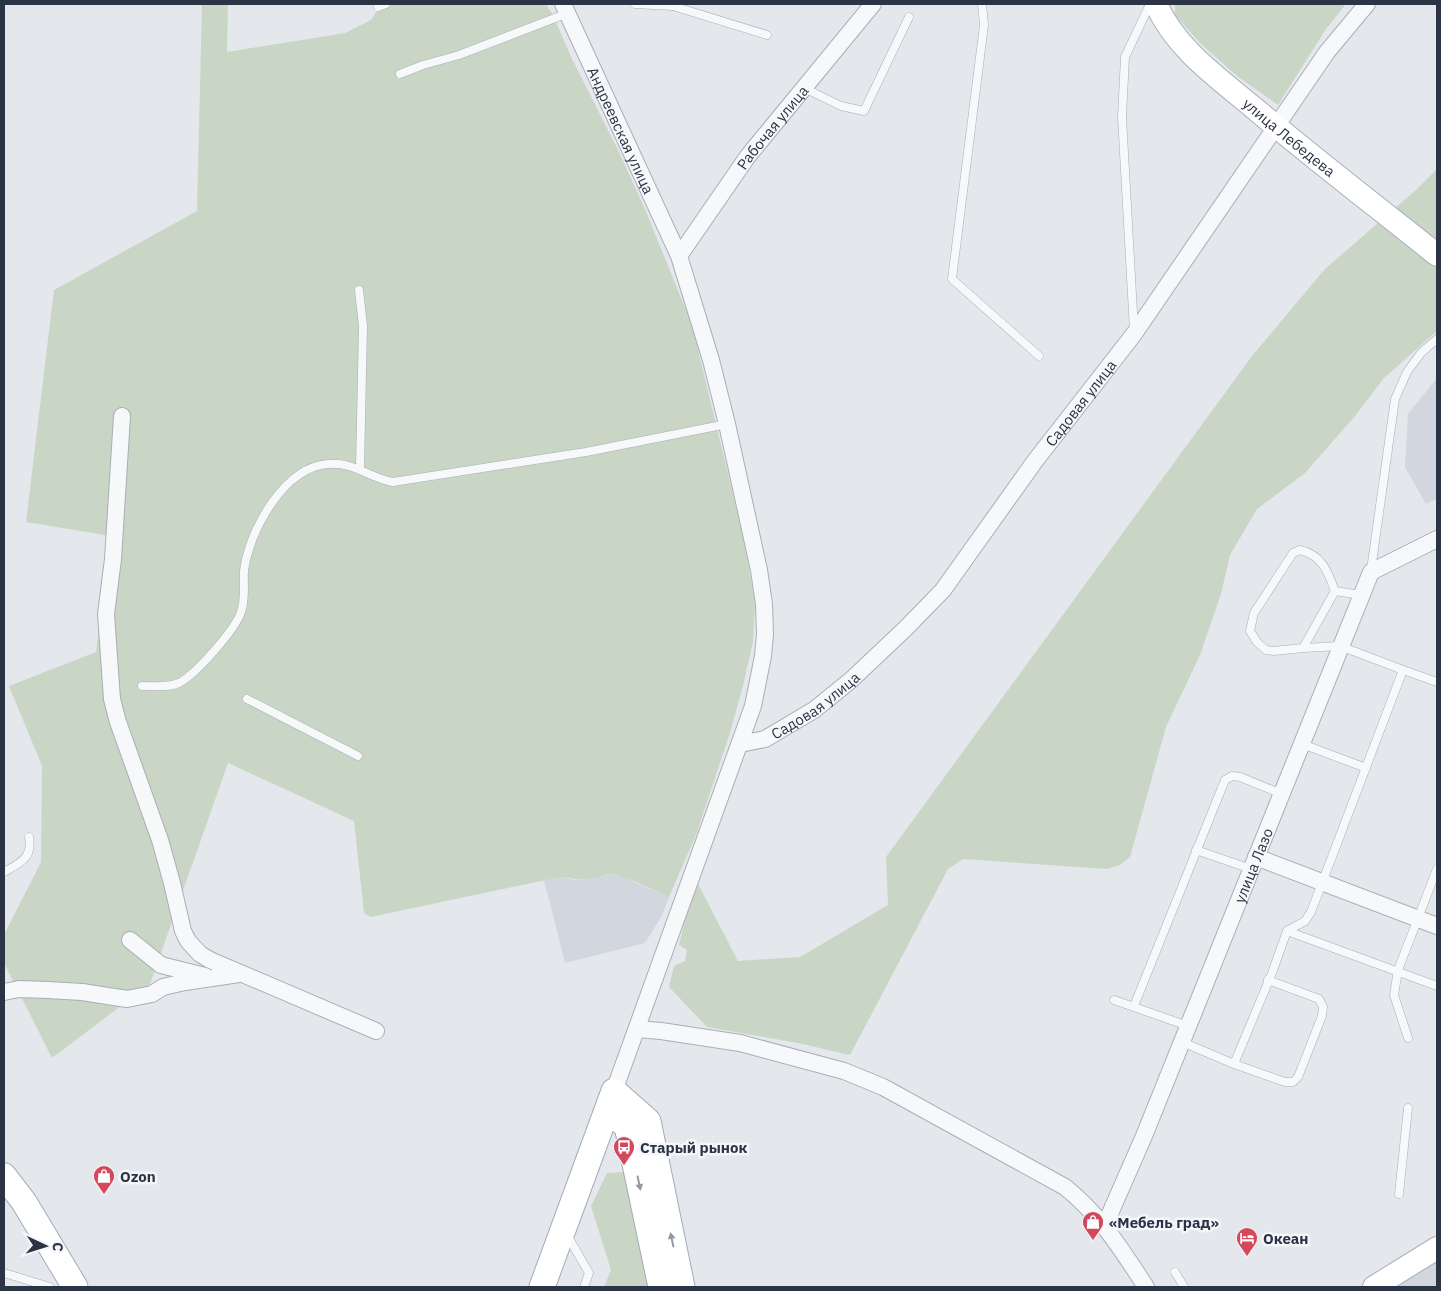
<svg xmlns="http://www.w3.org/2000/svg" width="1441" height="1291" viewBox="0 0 1441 1291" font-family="'IBM Plex Sans',sans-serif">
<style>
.built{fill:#d2d6de}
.green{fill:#c9d6c5}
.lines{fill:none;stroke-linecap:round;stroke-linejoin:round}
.lane-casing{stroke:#a9aeb7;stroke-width:9}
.street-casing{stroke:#a9aeb7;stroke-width:18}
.secondary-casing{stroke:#a9aeb7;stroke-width:24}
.primary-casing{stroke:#a3abb8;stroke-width:27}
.lane{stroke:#f7f8fa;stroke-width:8}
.street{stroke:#f7f8fa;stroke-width:16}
.secondary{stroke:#fff;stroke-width:22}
.primary{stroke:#fff;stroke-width:25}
.oneway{fill:#959aa2}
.labels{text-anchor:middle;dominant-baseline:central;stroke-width:5;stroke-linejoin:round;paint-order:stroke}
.street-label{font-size:15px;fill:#2b3445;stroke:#f4f6f9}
.poi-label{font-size:15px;font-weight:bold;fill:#2b3445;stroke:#f4f6f9;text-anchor:start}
</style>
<rect width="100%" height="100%" fill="#e4e7ec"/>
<g class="built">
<path d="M1437,378v121l-11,5 -21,-37 3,-53z"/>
<path d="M611,874l11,1 14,8 33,14 -8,20 -16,26 -80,20 -21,-83 16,-3 13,3 22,-2z"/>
<path d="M1437,1257v30h-36l-3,-5z"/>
</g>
<g class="green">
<path d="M202,4h26l-1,48 118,-19 26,-13 10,-16h165l7,11 18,42 48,95 26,57 47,116 52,215 11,63 -2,39 -11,48 -13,46 -33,99 -27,62c-11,-5 -49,-24 -58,-23 -5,0 -11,3 -16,4 -12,2 -23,1 -35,-1l-189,40 -7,-4 -10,-92 -126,-58 -78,221 -98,74 -48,-95v-28l37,-73 1,-96 -33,-80 87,-34 15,-116 -85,-14 28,-232 143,-79z"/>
<path d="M1175,4h171l-20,25 -48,76 -41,-29 -36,-32 -26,-29z"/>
<path d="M1437,169v162l-53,47 -29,38 -50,57 -48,36 -27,46 -9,39 -21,61 -34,72 -36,130 -10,8 -13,4 -144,-10 -15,10 -98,186 -52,-12 -91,-16 -38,-40 5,-21 11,-5 2,-11 -8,-5 8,-34 11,-27 40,77 62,-4 88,-52 -2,-48 366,-501 73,-87 91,-79z"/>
<path d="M625,1172l27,115h-48l7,-17 -20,-64 16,-33z"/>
</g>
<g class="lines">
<g class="lane-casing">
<g id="lane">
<path d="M635,4l38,2 1,-2"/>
<path d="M982,4l2,21 -32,254 87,77"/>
<path d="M673,6l94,29"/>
<path d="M378,7l8,-3"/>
<path d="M400,74l23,-9 36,-10 109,-42"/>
<path d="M804,88l37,18 23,5 45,-94"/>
<path d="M359,290l4,36 -3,142"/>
<path d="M1134,330l-12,-213 3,-60 25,-53"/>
<path d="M1371,570l24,-171 12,-27 14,-19 16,-14"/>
<path d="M1303,648l32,-57"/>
<path d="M1403,670l34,12"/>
<path d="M142,686c12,0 26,2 37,-3 17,-9 56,-53 62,-71 5,-14 2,-27 3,-41 5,-40 40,-104 84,-107 27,-2 41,14 65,18l193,-30 141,-28"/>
<path d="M247,699l111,57"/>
<path d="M1302,744l64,24"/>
<path d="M1196,850l55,19"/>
<path d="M4,872c16,-9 29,-14 25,-35"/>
<path d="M1287,931l150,55"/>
<path d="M1114,1000l74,26"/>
<path d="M1134,1006l91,-226 7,-4 8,1 42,17"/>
<path d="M1408,1038l-14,-43 4,-25 39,-101"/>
<path d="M1182,1042l52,22 38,-91 15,-42 18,-10 6,-9 92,-242 -63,-24 -37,2 -29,3 -8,-1 -9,-8 -7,-11 4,-18 39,-60 7,-3c22,5 28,22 35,41l26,4"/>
<path d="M1234,1064l51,18h8l5,-5 24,-61 1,-9 -4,-8 -51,-19"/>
<path d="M1399,1194l9,-86"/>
<path d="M567,1235l22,38 -5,14"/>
<path d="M1175,1272l9,15"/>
<path d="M4,1273l46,14"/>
</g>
</g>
<g class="street-casing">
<g id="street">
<path id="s1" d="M563,4l116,252 32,104 16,64 32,146 5,34 1,30 -2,22 -10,50 -139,385"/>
<path id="s2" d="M679,256l69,-100 125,-152"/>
<path d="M122,416l-9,143 -7,55 6,85 6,23 42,118 12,43 11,48 5,10 12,13 10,6 166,71"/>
<path id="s3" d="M740,744l25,-5 49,-29 37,-30 55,-52 37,-38 92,-129 99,-127 193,-282 40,-48"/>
<path d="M1256,857l181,69"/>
<path d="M130,940l31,25 44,11"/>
<path d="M4,992l15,-3 29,1 34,2 45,7 25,-5 11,-7 22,-5 54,-8"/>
<path d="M637,1029l24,2 79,12 104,28 39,16 182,100c35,28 57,63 81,100"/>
<path id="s4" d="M1105,1225l39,-89 227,-564 66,-33"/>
</g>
</g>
<g class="secondary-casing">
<g id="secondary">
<path id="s5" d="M1156,4c20,45 61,73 98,104 60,51 122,98 183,147"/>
<path d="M1374,1287l63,-39"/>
</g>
</g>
<g class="primary-casing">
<g id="primary">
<path d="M607,1111l20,15 34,161"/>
<path d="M4,1176l20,26 51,85"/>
<path d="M542,1287l72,-196 34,30 34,166"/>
</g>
</g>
<use href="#lane" class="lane"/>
<use href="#street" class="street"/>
<use href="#secondary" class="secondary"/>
<use href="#primary" class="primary"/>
</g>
<defs><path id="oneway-solid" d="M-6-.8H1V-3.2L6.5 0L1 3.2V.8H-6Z" transform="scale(1.25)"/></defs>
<g class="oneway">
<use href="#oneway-solid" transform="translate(639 1183) rotate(78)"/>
<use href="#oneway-solid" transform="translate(672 1240) rotate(-102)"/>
</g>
<defs>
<g id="bus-pin" transform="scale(1.125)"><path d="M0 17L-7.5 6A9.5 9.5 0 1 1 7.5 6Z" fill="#d1495b" stroke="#f4f6f9"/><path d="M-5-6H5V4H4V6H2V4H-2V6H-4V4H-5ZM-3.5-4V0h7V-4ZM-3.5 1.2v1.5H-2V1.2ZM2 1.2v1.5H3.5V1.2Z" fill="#fff"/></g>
<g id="shop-pin" transform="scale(1.125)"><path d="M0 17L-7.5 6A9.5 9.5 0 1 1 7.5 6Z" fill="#d1495b" stroke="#f4f6f9"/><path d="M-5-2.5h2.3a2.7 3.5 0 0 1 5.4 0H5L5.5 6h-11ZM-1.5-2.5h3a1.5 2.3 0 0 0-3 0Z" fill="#fff"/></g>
<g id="hotel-pin" transform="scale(1.125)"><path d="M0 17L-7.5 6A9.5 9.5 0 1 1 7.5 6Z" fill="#d1495b" stroke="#f4f6f9"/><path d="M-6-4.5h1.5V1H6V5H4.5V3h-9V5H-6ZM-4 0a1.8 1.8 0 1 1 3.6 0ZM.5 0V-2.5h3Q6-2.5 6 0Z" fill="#fff"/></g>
</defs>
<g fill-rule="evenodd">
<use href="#bus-pin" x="624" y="1147"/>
<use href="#shop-pin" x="104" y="1176"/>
<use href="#shop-pin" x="1093" y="1222"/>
<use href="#hotel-pin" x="1247" y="1238"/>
</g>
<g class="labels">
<g class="street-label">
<text stroke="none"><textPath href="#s2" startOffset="159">Рабочая улица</textPath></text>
<text stroke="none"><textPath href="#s1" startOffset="139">Андреевская улица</textPath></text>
<text stroke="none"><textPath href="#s5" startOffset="190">улица Лебедева</textPath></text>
<text stroke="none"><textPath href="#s3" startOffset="491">Садовая улица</textPath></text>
<text stroke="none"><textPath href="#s3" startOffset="86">Садовая улица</textPath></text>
<text stroke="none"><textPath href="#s4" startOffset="389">улица Лазо</textPath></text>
</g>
<g class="poi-label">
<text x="640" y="1147">Старый рынок</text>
<text x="120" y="1176">Ozon</text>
<text x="1109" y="1222">«Мебель град»</text>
<text x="1263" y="1238">Океан</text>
</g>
</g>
<rect width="1441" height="1291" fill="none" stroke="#2b3445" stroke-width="10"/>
<g transform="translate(45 1246) rotate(94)" stroke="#f4f6f9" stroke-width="4" paint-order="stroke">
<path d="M0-4L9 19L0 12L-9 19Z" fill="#2b3445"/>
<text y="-8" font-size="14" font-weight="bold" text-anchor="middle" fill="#2b3445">С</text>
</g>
</svg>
